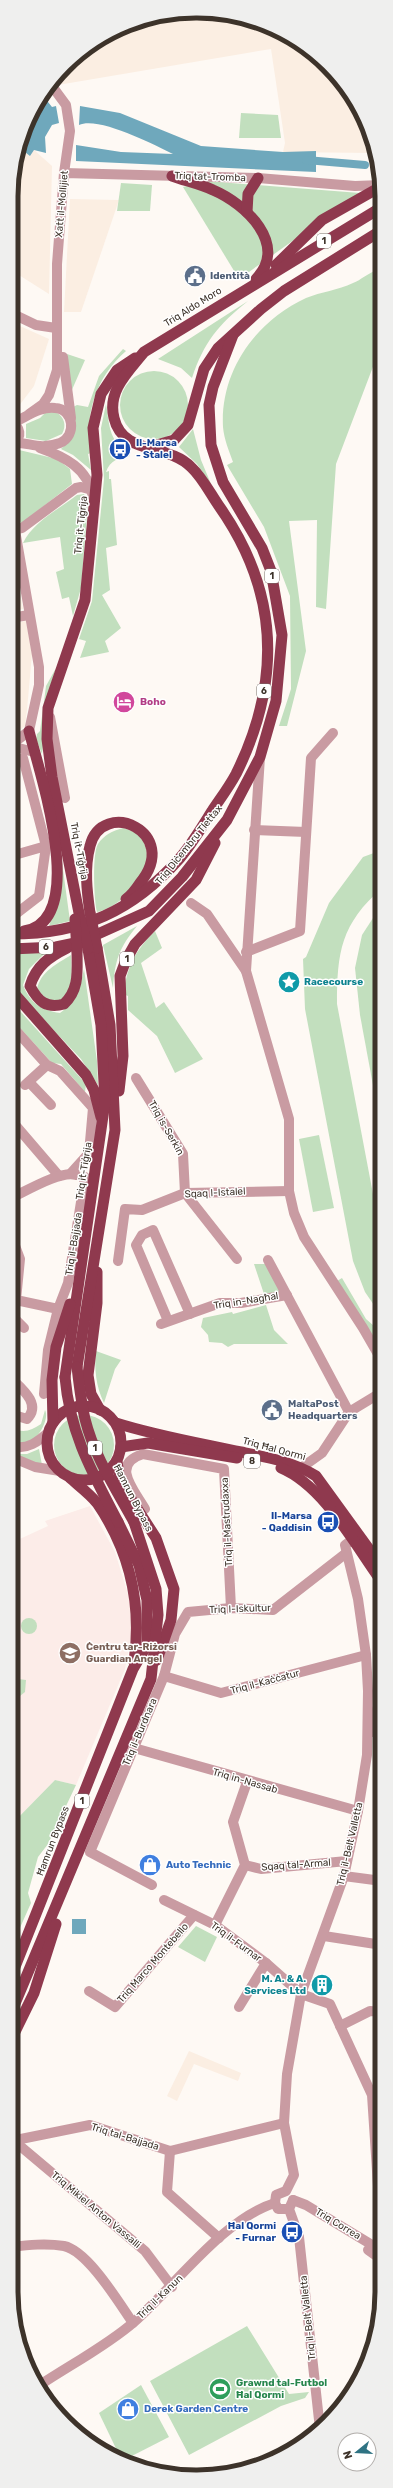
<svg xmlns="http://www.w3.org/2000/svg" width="393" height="2488" viewBox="0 0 393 2488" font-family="Rubik,sans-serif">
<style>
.built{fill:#fbeee2}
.education{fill:#fcece8}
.green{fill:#c2dfbe}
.water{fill:#6fa8bc}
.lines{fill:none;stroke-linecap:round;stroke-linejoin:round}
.canal{stroke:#6fa8bc;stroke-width:8}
.minor{stroke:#c99ba2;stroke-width:10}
.tertiary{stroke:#c99ba2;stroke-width:10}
.trunk{stroke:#8f394e;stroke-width:11}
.trunk-bridge{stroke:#8f394e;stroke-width:11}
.labels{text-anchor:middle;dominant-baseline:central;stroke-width:3;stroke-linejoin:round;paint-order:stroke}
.shield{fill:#fff;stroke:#77706a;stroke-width:1}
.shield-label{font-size:9px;font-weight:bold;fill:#3d332a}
.street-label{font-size:10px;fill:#3d332a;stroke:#fff}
.service-label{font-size:10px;font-weight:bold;fill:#4e5e75;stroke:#fff;text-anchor:start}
.transit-label{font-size:10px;font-weight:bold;fill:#164399;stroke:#fff;text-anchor:end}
.hotel-label{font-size:10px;font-weight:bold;fill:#b23c85;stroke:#fff;text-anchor:start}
.culture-label{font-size:10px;font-weight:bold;fill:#0d838f;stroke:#fff;text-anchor:start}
.education-label{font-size:10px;font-weight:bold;fill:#785e54;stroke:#fff;text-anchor:start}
.shop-label{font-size:10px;font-weight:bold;fill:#366cbe;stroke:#fff;text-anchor:start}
.leisure-label{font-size:10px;font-weight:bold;fill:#27864d;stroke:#fff;text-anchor:start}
.rim{fill:none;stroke:#3d332a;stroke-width:5}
</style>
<rect width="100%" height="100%" fill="#fef9f4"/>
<g class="built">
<path d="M209,11l69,19 50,35 35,50 10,38 -90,-1 2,-9 -14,-94 -219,37 22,-29 63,-36z"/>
<path d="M21,149l9,7 4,-6 18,16 -3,128 -38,-24v-86z"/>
<path d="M70,199l49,1 -38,112h-17z"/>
<path d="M11,322l38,17 -15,47 -19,25 -4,1z"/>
<path d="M17,574l6,35 -12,2v-36z"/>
<path d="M26,621l6,33 -5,56 -2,16 -14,11v-113z"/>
<path d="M189,2051l52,22 -3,8 -44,-17 -17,37 -10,-5z"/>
</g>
<path class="education" d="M90,1506l25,46 16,52v32l-6,33 -49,116 -21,-5 -44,45v-282l37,-17 -3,-5z"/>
<g class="green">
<path d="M241,113l37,2 3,23h-42z"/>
<path d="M206,181l154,12 -121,86 -56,-92z"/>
<path d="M121,183l31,2 -2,26h-33z"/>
<path d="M382,252v91l-46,121 -10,145 -10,-2 1,-87 -28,1 17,130 -19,75h-8l12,-37 -1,-93 -26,-69 -37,-62 6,-3c-4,-11 -9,-23 -10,-35 -3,-56 33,-106 83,-129 15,-6 32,-8 47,-15 8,-3 15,-10 24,-13z"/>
<path d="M248,301c-30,24 -44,41 -56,77l-11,-10 -23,-9z"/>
<path d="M123,349l3,2c-30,26 -42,63 -35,102l-3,1 3,16 -18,-15 -12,-6c15,-14 16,-23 12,-42l4,-2 11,2 11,-31z"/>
<path d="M67,354l18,6 -14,32z"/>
<circle cx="154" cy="405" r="34"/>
<path d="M106,404c4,25 3,36 24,52 -11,2 -20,4 -24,16l3,-1v8h2l6,66 -11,3 4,42 -8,5 19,33 -16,13 4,11 -29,6 6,-17 -7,-2 13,-38 12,-122 -3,-51z"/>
<path d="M46,412h10c8,5 11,13 6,22l-16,7 -20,-3v-14l14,-6z"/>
<path d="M193,429l8,31 10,24 -14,-20 -18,-17z"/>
<path d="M15,449l42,10 13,10 2,15 -50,39 -3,-1 -7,-70z"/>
<path d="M84,494l4,7 -7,87 -8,28 -4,-19 -7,2 -6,-27 8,-3 -4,-32 -37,6c10,-21 36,-34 54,-48z"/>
<path d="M56,668l-6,19 -8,67 -6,-15 1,-5 3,-3 6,-45z"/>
<path d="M123,828c5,2 11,3 15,6 2,1 4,4 5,7 16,27 -20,66 -46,71 -3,-11 -5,-59 1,-68 6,-9 14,-13 25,-16z"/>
<path d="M382,850v38c-41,36 -45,64 -45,116l36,190 9,28v95l-17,-25 -12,-31 -48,-252 -2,-50 3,-2 23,-54 34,-46z"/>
<path d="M61,855l9,66 -21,5 10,-30z"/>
<path d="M382,910v224l-22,-119 -5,-47 7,-33 11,-17z"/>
<path d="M137,926c-18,22 -22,34 -24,62l-10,-43z"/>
<path d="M155,931l7,17 -21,15 15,45 8,-6 39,57 -28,14 -18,-37 -29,-26v-14l-5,-2c5,-29 12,-43 32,-63z"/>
<path d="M11,953h34l-16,16 -6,16c7,18 18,25 37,28 17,-12 20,-25 24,-44l13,92 1,24 -17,-26 -70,-74z"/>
<path d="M71,955c1,20 4,43 -20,49l-14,-15c4,-18 20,-25 34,-34z"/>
<path d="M11,1001l75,83 -1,8 -24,-28 -9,-1 -41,-45z"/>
<path d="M319,1135l15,73 -21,4 -14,-73z"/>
<path d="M254,1264h12l14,28 -36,6 20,-4z"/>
<path d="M342,1278l24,41 16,14v17l-45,-69z"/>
<path d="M266,1305l8,25 14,14h-54l-6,3 -6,-4 -13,-1 -1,-7 -7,-8 2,-9 29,-6 1,2z"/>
<path d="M96,1351l25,9 -6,9 -11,34c-8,-16 -10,-35 -8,-52z"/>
<path d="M45,1410c5,8 -7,31 -18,33 -5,1 -11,-1 -16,-1v-15c11,7 20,4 30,-3z"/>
<circle cx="84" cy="1445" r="30"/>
<path d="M39,1449l3,16 -28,-11h13z"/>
<circle cx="29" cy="1626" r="8"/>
<path d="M11,1678l15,2 -1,12 -5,4 -9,-1z"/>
<path d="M55,1780l21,5 -28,59 -10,13 -10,36 3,10 -20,45v-123z"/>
<path d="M196,1926l21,11 -12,25 -27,-15z"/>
<path d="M247,2326l42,68 20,-2 -4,6 -24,8 -92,49 -39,-74z"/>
<path d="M141,2385l28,52 -47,24 -23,-48z"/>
</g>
<g class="water">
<path d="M44,97l8,10 4,-1 3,17 -7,2 -7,12 1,16 -12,-3 -4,6 -9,-7 9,-35z"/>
<path d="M80,106l40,7 81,33 82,6 33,-1v21l-240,-11v-16l45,7 52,2c-20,-10 -75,-38 -94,-29z"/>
<rect x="72" y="1919" width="14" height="15"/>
</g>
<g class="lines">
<path class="canal" d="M306,160l59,5"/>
<g class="minor">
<path d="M52,86l14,19 4,26 -6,42"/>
<path d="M11,313l25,12 20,3"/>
<path d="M11,530l11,-2 54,-40 5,-1 11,3"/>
<path d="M11,618l18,-3"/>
<path d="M50,717l15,81"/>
<path d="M11,745l18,-14 10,-46v-18l-24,-137 -4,-39"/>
<path d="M11,746l23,6"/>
<path d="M260,757l-14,214 43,148v72l5,22 10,24 59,91 19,33"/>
<path d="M254,830l52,2"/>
<path d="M11,856l35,-10"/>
<path d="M191,903l16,11 39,57"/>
<path d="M11,912l6,1 22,-17 7,-50 -23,-88"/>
<path d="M246,952l54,-21 11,-173 22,-25"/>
<path d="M11,1025l36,40 13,6 33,37 -4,45 -18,20"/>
<path d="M136,1078l47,76 2,39 52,66"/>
<path d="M29,1082l22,23"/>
<path d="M25,1085l22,-20"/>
<path d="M11,1120l48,56"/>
<path d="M11,1198c15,-7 50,-28 65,-23"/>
<path d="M11,1235l9,24 -4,41 42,9"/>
<path d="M268,1260l81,152"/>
<path d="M118,1261l7,-52 17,1 43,-17 104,-2"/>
<path d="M11,1315l13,13"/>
<path d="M166,1316l-30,-71 6,-10 11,-5 37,84"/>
<path d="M161,1324l59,-21h21l46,-8"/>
<path d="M44,1394l4,-44 10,-41 10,-26 17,-106"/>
<path d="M11,1414l16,5c15,-15 -6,-31 -16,-41"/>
<path d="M11,1446c16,5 28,-5 39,-15"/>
<path d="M11,1457l24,10 25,4"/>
<path d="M301,1468l21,-15 27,-41 33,-20"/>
<path d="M145,1509c-11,-19 -35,-45 -2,-55l81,15 7,139"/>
<path d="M164,1676l57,17 145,-38"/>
<path d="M372,1732l5,-23 5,-6"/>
<path d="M134,1748l224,63"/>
<path d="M245,1865l16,4 86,-8"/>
<path d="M344,1876l38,5"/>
<path d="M152,1885l-62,-33 74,-176 11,-42 13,-22 43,-4 42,2 72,-56"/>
<path d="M164,1900l51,25 51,38 35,31 29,10 42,91 10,152"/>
<path d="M215,1925l30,-60 -12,-43 14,-40"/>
<path d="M324,1936l58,9"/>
<path d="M89,1991l26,16 79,-92"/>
<path d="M239,2007l27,-44"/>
<path d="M340,2026l30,-15 12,1"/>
<path d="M13,2140l132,111 27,36"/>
<path d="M11,2141l79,-16 80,26 114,-28"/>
<path d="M170,2151l-3,41 52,46"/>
<path d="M293,2200l-4,9 10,28 21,192"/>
<path d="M293,2200l13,5 76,46"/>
<path d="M289,2209h-11l-3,-6 1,-8 10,-4 8,-16 -10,-52 3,-49 14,-80 43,-118 14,-65 9,-56 1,-64 -2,-36 -8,-56 -13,-54 7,-5"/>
<path d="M11,2247c17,-2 35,-4 53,-1 24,5 55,57 69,77"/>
<path d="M368,2250l14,10"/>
<path d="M378,2316l4,-34"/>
<path d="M40,2385c30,-20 68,-40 94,-63 41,-36 89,-103 141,-119"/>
</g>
<g class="tertiary">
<path d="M63,357l8,61"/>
<path d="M29,414l14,-10 6,-9 8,-25v-106l7,-91 194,5 97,8 27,-1"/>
<path d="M11,423c10,4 11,14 3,20"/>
<path d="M11,443c18,-2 26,8 49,0 17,-7 14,-34 -5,-35 -15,-2 -30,10 -43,15"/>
<path d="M40,448c25,9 48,20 53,49"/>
</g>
<g class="trunk">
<path d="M172,176c14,5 28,8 41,14 33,14 76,55 43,89"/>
<path d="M247,212l1,-18 10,-16"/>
<path d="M276,265l46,-45 60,-34"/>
<path d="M150,447l24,-7 14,-15 16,-56 14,-21 43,-39 23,-18 98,-61"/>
<path d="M90,913c-3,-21 -6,-45 0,-67 12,-49 92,-14 50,37 -4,6 -8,12 -14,16"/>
<path d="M80,918l-28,-141 -5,-38 1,-31 37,-108 12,-125 -4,-47 8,-34 16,-24 18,-12"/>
<path d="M24,931c66,-10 15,-160 5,-200"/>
<path d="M11,934c71,0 122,-23 169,-76 12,-14 22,-31 32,-47 8,-12 17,-24 24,-37 46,-93 43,-183 -17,-268 -9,-13 -17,-29 -28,-39 -23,-24 -68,-11 -77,-49 -7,-27 14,-46 30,-66l238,-145"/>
<path d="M67,948c-18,9 -31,18 -37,38 8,15 16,23 34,18 16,-15 13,-34 13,-53"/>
<path d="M11,949l45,-2 24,-5 69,-31 33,-34 45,-57 33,-63 16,-56 6,-66 -11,-64 -9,-23 -39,-66 -12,-37 -2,-40 4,-18 20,-52"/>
<path d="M11,990l75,85 8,15 7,27"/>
<path d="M119,1091l4,-35 -3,-80 6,-16 9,-16 61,-64 19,-37"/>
<path d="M97,1272v31l-9,72 3,19 9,16"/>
<path d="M77,1367l38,-237 -5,-105 -13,-77"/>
<path d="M65,1377l40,-275 -4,-77 -13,-76"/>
<circle cx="84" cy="1443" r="37"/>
<path d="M53,1423l-1,-43 4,-33 14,-43"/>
<path d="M116,1423c41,13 83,20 125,29 25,5 53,10 75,24l66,91"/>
<path d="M121,1447l27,-4 89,15"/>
<path d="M117,1461l3,21 36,56 18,51 -3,31 -14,40"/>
<path d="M281,1468c43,18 74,77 101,114"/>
<path d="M70,1478c9,8 20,16 27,25 33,48 45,102 37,159"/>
<path d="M11,1977l122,-308 14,-24v-45l-8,-35 -21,-43"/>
<path d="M11,2013l140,-334 7,-64 -2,-26 -22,-67"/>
<path d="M11,2040l23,-47 22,-69"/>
</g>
<g class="trunk-bridge">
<path d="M90,913l7,35"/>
<path d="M80,918l8,31"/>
<path d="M75,919l2,32"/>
<path d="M77,1367c2,17 4,35 8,52 9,37 31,70 49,103"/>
<path d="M65,1377c5,57 27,95 53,145"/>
</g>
</g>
<defs>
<g id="civic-disc" transform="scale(1.15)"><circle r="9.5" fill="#5c6f8a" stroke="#fff"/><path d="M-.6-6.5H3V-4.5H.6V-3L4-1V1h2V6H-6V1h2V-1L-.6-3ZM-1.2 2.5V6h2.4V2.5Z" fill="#fff"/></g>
<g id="bus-disc" transform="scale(1.15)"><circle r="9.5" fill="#1a4fb4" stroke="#fff"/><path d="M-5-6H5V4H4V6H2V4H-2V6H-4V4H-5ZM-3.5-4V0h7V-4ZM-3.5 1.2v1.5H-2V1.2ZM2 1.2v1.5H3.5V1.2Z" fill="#fff"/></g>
<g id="hotel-disc" transform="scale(1.15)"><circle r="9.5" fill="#d1479c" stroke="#fff"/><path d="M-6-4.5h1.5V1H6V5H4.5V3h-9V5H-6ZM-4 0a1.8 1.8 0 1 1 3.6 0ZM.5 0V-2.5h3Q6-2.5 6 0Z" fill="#fff"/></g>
<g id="sight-disc" transform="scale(1.15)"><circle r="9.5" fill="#0f9aa8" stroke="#fff"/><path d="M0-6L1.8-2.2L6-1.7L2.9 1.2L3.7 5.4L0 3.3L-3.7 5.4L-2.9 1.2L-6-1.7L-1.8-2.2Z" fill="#fff"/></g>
<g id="school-disc" transform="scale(1.15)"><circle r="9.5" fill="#8d6e63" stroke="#fff"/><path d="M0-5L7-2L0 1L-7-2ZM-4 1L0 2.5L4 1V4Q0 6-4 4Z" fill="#fff"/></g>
<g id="shop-disc" transform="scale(1.15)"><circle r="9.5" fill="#3f7fe0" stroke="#fff"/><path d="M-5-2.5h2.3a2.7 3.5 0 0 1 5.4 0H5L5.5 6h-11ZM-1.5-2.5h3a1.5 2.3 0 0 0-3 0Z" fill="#fff"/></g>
<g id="building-disc" transform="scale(1.15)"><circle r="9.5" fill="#0f9aa8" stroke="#fff"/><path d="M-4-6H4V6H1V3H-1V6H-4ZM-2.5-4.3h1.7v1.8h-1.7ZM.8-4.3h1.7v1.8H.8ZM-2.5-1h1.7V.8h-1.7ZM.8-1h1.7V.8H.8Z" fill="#fff"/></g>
<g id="stadium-disc" transform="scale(1.15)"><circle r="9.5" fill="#2e9e5b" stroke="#fff"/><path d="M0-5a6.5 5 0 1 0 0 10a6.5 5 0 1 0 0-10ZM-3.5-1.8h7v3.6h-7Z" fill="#fff"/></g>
</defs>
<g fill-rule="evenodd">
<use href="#civic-disc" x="195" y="276"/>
<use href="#bus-disc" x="120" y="449"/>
<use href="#hotel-disc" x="124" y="702"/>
<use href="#sight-disc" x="289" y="982"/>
<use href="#civic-disc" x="272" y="1410"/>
<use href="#bus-disc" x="328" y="1522"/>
<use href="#school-disc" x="70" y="1653"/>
<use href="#shop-disc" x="150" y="1865"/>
<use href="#building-disc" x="322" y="1985"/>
<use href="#bus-disc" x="292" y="2232"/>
<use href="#stadium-disc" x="220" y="2389"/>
<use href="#shop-disc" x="128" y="2409"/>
</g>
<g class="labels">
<g class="shield">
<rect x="317" y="234" width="14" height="14" rx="3"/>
<rect x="265" y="569" width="14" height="14" rx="3"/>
<rect x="257" y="684" width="14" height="14" rx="3"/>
<rect x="39" y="940" width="14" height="14" rx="3"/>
<rect x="120" y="952" width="14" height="14" rx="3"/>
<rect x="88" y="1441" width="14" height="14" rx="3"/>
<rect x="244" y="1454" width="16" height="14" rx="3"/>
<rect x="75" y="1794" width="14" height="14" rx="3"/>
</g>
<g class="shield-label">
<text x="324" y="241">1</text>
<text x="272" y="576">1</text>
<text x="264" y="691">6</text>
<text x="46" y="947">6</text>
<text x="127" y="959">1</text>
<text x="95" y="1448">1</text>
<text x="252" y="1461">8</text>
<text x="82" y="1801">1</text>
</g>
<g class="street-label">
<text transform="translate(210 177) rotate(2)">Triq tat-Tromba</text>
<text transform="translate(62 204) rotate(-85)">Xatt il-Mollijiet</text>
<text transform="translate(193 307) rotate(-32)">Triq Aldo Moro</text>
<text transform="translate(81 525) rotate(-84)">Triq it-Tiġrija</text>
<text transform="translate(189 845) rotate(-51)">Triq Diċembru Tlettax</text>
<text transform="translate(79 851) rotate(79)">Triq it-Tiġrija</text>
<text transform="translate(166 1128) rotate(60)">Triq is-Serkin</text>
<text transform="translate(84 1171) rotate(-81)">Triq it-Tiġrija</text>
<text transform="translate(215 1193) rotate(-3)">Sqaq l-Istalel</text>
<text transform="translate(74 1244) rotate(-81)">Triq il-Bajjada</text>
<text transform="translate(246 1301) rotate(-9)">Triq in-Nagħal</text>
<text transform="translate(274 1449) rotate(15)">Triq Ħal Qormi</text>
<text transform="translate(133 1498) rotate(63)">Ħamrun Bypass</text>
<text transform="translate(227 1522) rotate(-93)">Triq il-Mastrudaxxa</text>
<text transform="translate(240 1609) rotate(-2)">Triq l-Iskultur</text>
<text transform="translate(265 1682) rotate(-15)">Triq il-Kaċċatur</text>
<text transform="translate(140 1732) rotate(-67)">Triq il-Burdnara</text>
<text transform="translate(245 1781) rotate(16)">Triq in-Nassab</text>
<text transform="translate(53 1841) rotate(-69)">Ħamrun Bypass</text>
<text transform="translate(350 1844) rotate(-77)">Triq il-Belt Valletta</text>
<text transform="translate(296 1865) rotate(-4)">Sqaq tal-Armal</text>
<text transform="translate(236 1942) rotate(36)">Triq il-Furnar</text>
<text transform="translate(153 1963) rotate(-49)">Triq Marco Montebello</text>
<text transform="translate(125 2137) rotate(17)">Triq tal-Bajjada</text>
<text transform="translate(96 2210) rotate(40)">Triq Mikiel Anton Vassalli</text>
<text transform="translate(338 2224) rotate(31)">Triq Correa</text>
<text transform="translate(160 2297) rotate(-44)">Triq il-Kanun</text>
<text transform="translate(308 2318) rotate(-96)">Triq il-Belt Valletta</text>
</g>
<g class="service-label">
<text x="210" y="276">Identità</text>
<text x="288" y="1404">MaltaPost<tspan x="288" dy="12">Headquarters</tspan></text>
</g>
<g class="transit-label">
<text x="136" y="443" text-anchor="start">Il-Marsa<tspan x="136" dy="12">- Stalel</tspan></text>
<text x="312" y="1516">Il-Marsa<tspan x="312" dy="12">- Qaddisin</tspan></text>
<text x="276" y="2226">Ħal Qormi<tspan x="276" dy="12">- Furnar</tspan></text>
</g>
<g class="hotel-label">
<text x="140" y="702">Boho</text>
</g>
<g class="culture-label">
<text x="304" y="982">Racecourse</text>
<text x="306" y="1979" text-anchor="end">M. A. &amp; A.<tspan x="306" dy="12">Services Ltd</tspan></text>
</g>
<g class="education-label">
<text x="86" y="1647">Ċentru tar-Riżorsi<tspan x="86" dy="12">Guardian Angel</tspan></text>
</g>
<g class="shop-label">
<text x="166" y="1865">Auto Technic</text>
<text x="144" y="2409">Derek Garden Centre</text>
</g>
<g class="leisure-label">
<text x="236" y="2383">Grawnd tal-Futbol<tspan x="236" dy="12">Ħal Qormi</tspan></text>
</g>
</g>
<path d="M0 0H393V2488H0ZM196 18H197A178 178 0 0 1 375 196V2292A178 178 0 0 1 197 2470H196A178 178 0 0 1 18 2292V196A178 178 0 0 1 196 18Z" fill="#efefee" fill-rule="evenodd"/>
<path class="rim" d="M196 18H197A178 178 0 0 1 375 196V2292A178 178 0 0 1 197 2470H196A178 178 0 0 1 18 2292V196A178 178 0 0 1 196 18Z"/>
<g transform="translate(357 2452) rotate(252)"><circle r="19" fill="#ffffff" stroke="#b1adaa"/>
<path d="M0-3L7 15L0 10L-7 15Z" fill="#2f7383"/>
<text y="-6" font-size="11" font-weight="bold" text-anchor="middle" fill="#3d332a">N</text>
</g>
</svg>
